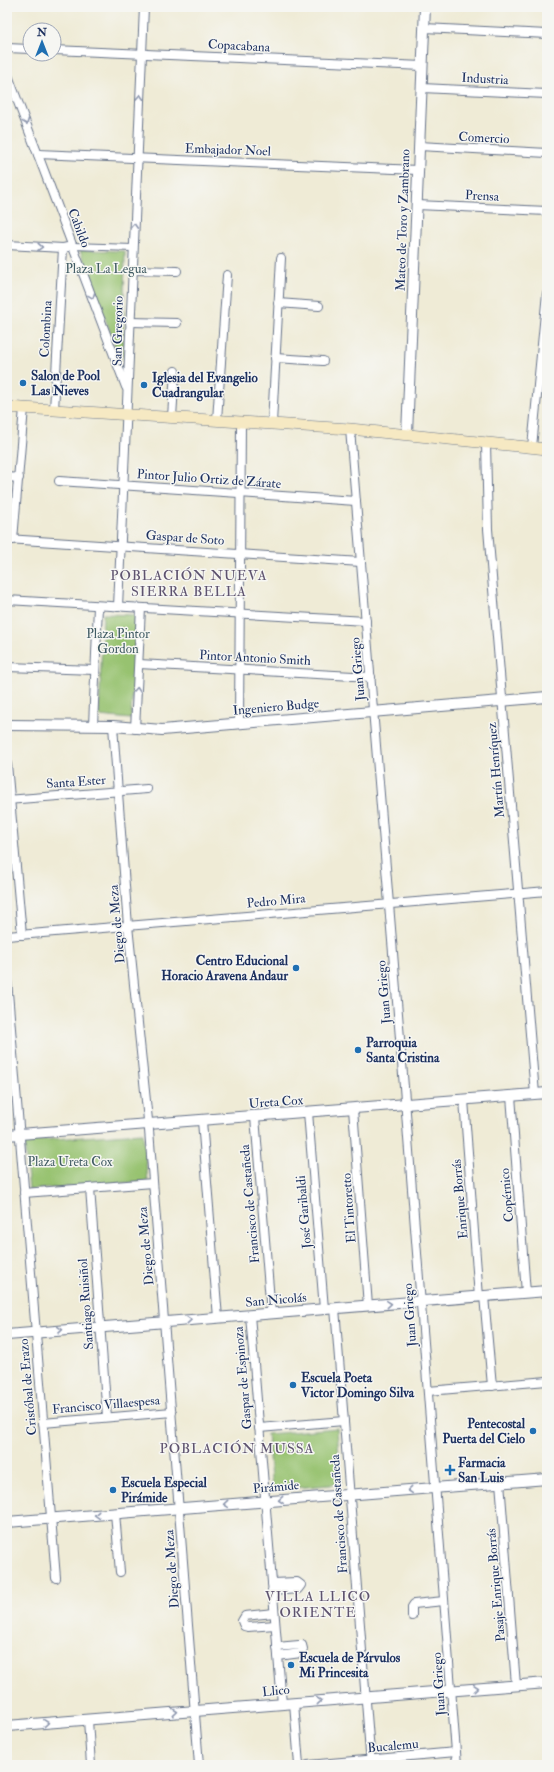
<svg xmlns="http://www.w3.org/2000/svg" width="554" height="1772" viewBox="0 0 554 1772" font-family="'IM FELL Double Pica',serif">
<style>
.park{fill:#97c26f;stroke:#597866}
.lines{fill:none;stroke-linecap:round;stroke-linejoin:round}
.pedestrian-casing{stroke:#657188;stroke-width:8}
.minor-casing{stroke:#657188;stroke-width:10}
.tertiary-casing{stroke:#657188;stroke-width:12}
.secondary-casing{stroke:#657188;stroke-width:12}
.pedestrian{stroke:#fff;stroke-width:6}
.minor{stroke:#fff;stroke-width:8}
.tertiary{stroke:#fff;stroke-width:10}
.secondary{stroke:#f6e9c3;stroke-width:11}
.oneway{stroke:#8d97ae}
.poi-dot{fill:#1f6fb2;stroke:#f6f6f2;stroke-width:1.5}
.labels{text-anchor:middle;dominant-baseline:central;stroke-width:3;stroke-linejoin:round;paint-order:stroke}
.street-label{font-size:13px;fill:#1b2f5e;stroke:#f6f6f2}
.park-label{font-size:13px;fill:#405b63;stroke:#f6f6f2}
.poi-label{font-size:13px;font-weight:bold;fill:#1b2f5e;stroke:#f6f6f2;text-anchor:start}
.neighbourhood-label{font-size:14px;letter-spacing:1px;fill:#5e536f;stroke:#f6f6f2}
</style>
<rect width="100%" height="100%" fill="#f6f6f2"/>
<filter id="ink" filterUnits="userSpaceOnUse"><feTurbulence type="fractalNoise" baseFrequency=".025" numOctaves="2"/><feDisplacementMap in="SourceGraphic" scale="8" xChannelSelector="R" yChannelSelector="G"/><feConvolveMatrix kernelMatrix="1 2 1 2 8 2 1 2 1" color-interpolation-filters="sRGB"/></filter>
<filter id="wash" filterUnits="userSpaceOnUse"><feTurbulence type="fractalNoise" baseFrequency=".012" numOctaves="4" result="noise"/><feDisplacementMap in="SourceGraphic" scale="16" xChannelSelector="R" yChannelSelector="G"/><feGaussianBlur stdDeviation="0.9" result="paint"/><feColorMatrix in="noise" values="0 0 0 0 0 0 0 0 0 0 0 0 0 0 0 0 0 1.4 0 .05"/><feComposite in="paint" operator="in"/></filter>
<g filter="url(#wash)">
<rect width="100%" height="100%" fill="#efebd6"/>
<g class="park">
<path d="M80,250l45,1 -2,102 -3,6z"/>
<path d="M103,614l33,1 -5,104 -32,-3z"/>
<path d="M143,1133l5,48 -119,9 -5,-49z"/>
<path d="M337,1428l4,56 -69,6 -5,-56z"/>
</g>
</g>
<g filter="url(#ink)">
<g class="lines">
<g class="pedestrian-casing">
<path id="pedestrian" d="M73,246l60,2"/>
</g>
<g class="minor-casing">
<g id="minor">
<path d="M424,28l123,6"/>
<path d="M7,48l23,1"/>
<path d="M54,50l369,16"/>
<path d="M7,73l119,314"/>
<path d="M422,88l125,6"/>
<path d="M419,146l128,7"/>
<path d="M38,154l380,16"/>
<path d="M417,205l130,6"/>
<path d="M7,245l56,3 5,-1"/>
<path d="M132,270l45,1"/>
<path d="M278,303l41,3"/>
<path d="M130,322l47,1"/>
<path d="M275,358l48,3"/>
<path d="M54,410l9,-162"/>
<path d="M172,417l3,-46"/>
<path d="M217,420l10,-145"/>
<path d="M272,423l9,-165"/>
<path d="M350,429l54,658 53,678"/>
<path d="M486,443l2,86 47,565"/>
<path d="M532,447l15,-154"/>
<path d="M7,477l12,1"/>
<path d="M59,481l297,20"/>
<path d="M7,539l354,23"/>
<path d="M13,540l11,-132"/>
<path d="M7,600l359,21"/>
<path d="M118,607c10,-200 17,-400 26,-600"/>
<path d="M139,664l232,13"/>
<path d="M7,667l88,3"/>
<path d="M239,724l2,-303"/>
<path d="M93,726l5,-120"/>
<path d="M113,726l15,200 21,204 50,635"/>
<path d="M135,729l6,-121"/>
<path d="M7,764l15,171"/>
<path d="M7,800l140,-11"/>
<path d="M7,936l540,-45"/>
<path d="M7,980l49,598"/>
<path d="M511,1096l15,197"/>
<path d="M464,1100l15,197"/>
<path d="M353,1109l15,197"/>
<path d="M308,1112l16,197"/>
<path d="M255,1117l16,196"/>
<path d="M202,1121l16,197"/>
<path d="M90,1188l17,229"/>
<path d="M24,1193l129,-10"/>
<path d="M484,1296l8,90"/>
<path d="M335,1308l36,457"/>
<path d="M250,1315l32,389"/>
<path d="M428,1391l119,-10"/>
<path d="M43,1423l129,-11"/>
<path d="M259,1428l85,-7"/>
<path d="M500,1482l16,203"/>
<path d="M115,1513l5,59"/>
<path d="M272,1583l25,-1 4,3 -3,4 -26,2"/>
<path d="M274,1613l-29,3 -3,5 2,5 4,1 27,-2"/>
<path d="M412,1616v-9l2,-3 30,-3"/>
<path d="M277,1647l22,-2h3l1,4 -2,4 -23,3"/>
<path d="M294,1703l5,62"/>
<path d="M88,1720l3,45"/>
<path d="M308,1765l148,-13"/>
</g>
</g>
<g class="tertiary-casing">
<g id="tertiary">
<path d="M407,434l18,-427"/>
<path d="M7,725l106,1 49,4 385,-33"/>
<path d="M7,1135l540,-42"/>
<path d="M7,1335l540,-44"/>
<path d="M7,1522l540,-43"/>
<path d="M7,1726l540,-43"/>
</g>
</g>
<g class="secondary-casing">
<path id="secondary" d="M7,407l343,22 197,20"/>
</g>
<use href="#pedestrian" class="pedestrian"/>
<use href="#minor" class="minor"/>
<use href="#tertiary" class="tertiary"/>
<use href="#secondary" class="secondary"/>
</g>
<defs><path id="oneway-chevron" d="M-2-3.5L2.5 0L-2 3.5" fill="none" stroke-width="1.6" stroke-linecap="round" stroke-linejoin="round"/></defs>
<g class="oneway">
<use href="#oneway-chevron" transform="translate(140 97) rotate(-87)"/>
<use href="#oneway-chevron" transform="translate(26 122) rotate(69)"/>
<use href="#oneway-chevron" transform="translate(134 226) rotate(-87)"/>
<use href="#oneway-chevron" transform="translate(40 247) rotate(3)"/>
<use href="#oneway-chevron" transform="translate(92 296) rotate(69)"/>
<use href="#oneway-chevron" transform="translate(137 690) rotate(-86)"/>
<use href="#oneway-chevron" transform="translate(389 1304) rotate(-5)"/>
<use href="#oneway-chevron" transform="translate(189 1320) rotate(-5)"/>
<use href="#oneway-chevron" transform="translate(60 1330) rotate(-5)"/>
<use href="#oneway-chevron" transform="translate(410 1490) rotate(175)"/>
<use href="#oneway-chevron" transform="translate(281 1500) rotate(175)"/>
<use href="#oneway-chevron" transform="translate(226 1504) rotate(175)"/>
<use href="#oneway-chevron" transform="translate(97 1515) rotate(176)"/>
<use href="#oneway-chevron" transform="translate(476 1688) rotate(-5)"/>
<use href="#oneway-chevron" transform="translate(319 1701) rotate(-5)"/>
<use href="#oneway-chevron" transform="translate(175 1712) rotate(-5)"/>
<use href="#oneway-chevron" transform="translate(46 1723) rotate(-5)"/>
</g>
</g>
<g class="poi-dot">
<circle cx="23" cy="383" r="4"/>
<circle cx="144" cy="385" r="4"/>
<circle cx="296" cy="968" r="4"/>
<circle cx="358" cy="1050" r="4"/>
<circle cx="293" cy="1385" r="4"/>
<circle cx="533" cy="1431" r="4"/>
<path d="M448 1464h4v4h4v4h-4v4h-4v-4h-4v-4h4z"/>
<circle cx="113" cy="1490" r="4"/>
<circle cx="291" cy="1665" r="4"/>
</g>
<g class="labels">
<g class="street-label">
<text transform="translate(239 46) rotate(3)">Copacabana</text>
<text transform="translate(485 79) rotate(3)">Industria</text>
<text transform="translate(484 138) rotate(3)">Comercio</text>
<text transform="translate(228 150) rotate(2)">Embajador Noel</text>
<text transform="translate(482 196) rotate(3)">Prensa</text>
<text transform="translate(403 220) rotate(-88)">Mateo de Toro y Zambrano</text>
<text transform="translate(79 228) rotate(69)">Cabildo</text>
<text transform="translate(46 329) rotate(-87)">Colombina</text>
<text transform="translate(118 331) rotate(-89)">San Gregorio</text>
<text transform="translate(209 479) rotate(4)">Pintor Julio Ortiz de Zárate</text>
<text transform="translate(185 538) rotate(4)">Gaspar de Soto</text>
<text transform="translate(255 658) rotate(3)">Pintor Antonio Smith</text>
<text transform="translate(358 669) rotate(-95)">Juan Griego</text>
<text transform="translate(276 707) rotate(-5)">Ingeniero Budge</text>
<text transform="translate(496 770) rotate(-95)">Martín Henríquez</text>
<text transform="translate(76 782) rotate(-4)">Santa Ester</text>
<text transform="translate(276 901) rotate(-5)">Pedro Mira</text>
<text transform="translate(117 924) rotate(-95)">Diego de Meza</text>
<text transform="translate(384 992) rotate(-95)">Juan Griego</text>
<text transform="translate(276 1102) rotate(-4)">Ureta Cox</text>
<text transform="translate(507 1195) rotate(-95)">Copérnico</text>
<text transform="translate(460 1199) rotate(-95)">Enrique Borrás</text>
<text transform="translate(250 1204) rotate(-95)">Francisco de Castañeda</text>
<text transform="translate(349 1208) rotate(-94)">El Tintoretto</text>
<text transform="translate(304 1212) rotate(-95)">José Garibaldi</text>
<text transform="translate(146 1246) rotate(-95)">Diego de Meza</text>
<text transform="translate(276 1300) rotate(-5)">San Nicolás</text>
<text transform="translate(86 1304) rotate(-94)">Santiago Ruisiñol</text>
<text transform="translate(410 1315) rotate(-94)">Juan Griego</text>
<text transform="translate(243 1378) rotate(-95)">Gaspar de Espinoza</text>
<text transform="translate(28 1387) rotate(-95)">Cristóbal de Erazo</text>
<text transform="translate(106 1405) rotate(-5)">Francisco Villaespesa</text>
<text transform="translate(276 1487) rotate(-5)">Pirámide</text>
<text transform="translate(339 1514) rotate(-94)">Francisco de Castañeda</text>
<text transform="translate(172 1569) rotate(-94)">Diego de Meza</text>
<text transform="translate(496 1585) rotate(-95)">Pasaje Enrique Borrás</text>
<text transform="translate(439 1684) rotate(-94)">Juan Griego</text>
<text transform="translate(276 1691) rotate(-5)">Llico</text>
<text transform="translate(393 1746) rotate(-5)">Bucalemu</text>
</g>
<g class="park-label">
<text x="106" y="269">Plaza La Legua</text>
<text x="118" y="634">Plaza Pintor<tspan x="118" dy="15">Gordon</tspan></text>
<text x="70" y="1162">Plaza Ureta Cox</text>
</g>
<g class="poi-label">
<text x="31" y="376">Salon de Pool<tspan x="31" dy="15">Las Nieves</tspan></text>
<text x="152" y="378">Iglesia del Evangelio<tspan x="152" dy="15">Cuadrangular</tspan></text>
<text x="288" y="961" text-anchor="end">Centro Educional<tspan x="288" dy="15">Horacio Aravena Andaur</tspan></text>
<text x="366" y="1043">Parroquia<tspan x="366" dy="15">Santa Cristina</tspan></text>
<text x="301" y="1378">Escuela Poeta<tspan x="301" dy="15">Victor Domingo Silva</tspan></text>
<text x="525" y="1424" text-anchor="end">Pentecostal<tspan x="525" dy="15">Puerta del Cielo</tspan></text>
<text x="458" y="1463">Farmacia<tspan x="458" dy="15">San Luis</tspan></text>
<text x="121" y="1483">Escuela Especial<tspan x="121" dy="15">Pirámide</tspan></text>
<text x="299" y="1658">Escuela de Párvulos<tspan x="299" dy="15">Mi Princesita</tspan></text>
</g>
<g class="neighbourhood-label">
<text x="189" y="575">POBLACIÓN NUEVA<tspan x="189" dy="16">SIERRA BELLA</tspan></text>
<text x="237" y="1448">POBLACIÓN MUSSA</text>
<text x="318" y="1596">VILLA LLICO<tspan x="318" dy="16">ORIENTE</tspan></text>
</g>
</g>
<rect width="554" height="1772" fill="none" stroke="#f6f6f2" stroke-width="24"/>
<g transform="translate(42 42)"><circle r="19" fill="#f6f6f2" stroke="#9ea6b7"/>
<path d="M0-3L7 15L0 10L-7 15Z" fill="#1f6fb2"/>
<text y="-6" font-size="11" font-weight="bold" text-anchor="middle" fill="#1b2f5e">N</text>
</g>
</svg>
